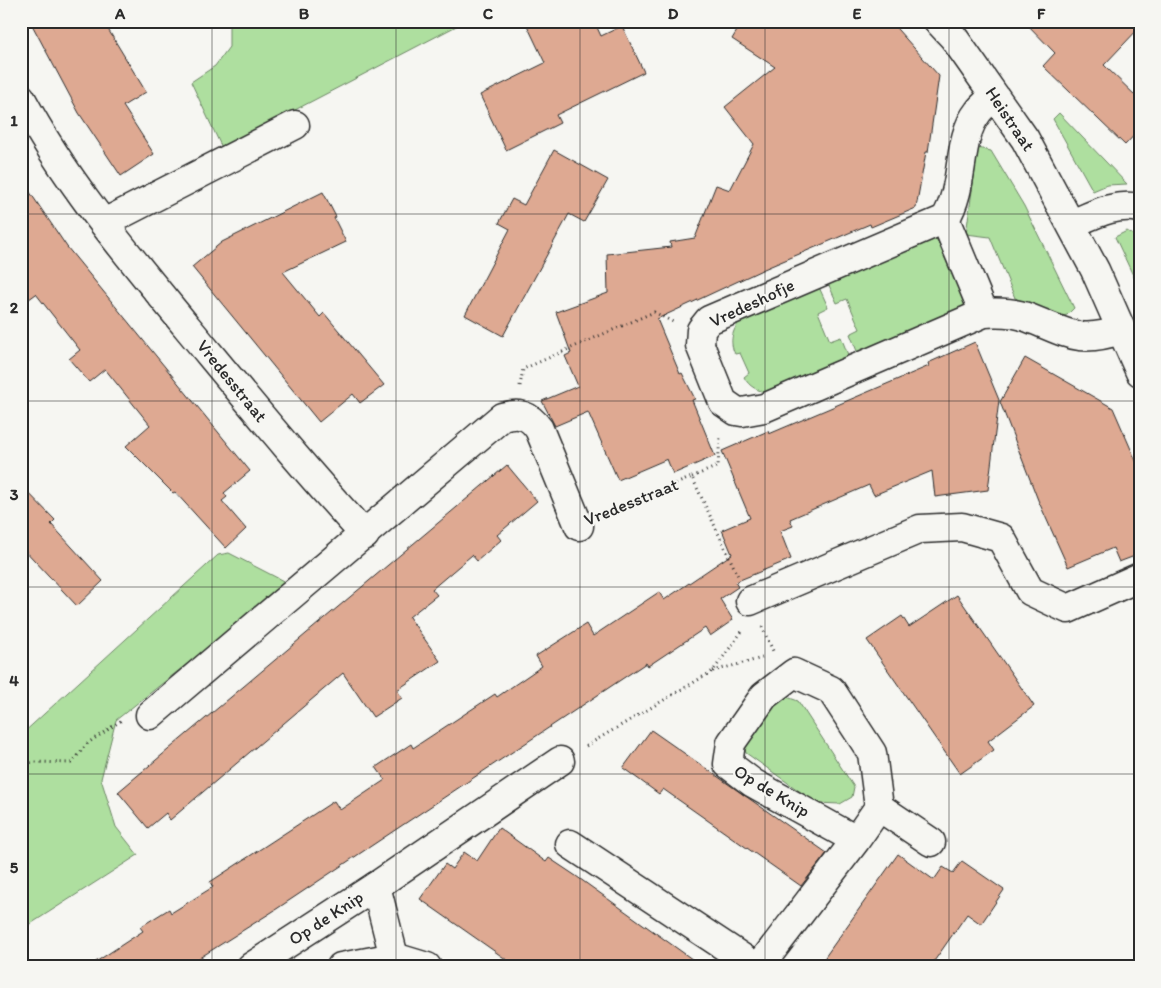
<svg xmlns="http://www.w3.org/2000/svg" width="1161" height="988" viewBox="0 0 1161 988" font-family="Itim,sans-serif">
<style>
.green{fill:#aedf9f;stroke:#6c8565}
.building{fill:#dea992;stroke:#2b2b2b}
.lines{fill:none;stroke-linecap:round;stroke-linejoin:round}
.minor-casing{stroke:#2b2b2b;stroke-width:31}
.path{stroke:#2b2b2b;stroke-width:3;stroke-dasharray:1 4;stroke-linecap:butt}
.minor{stroke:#f6f6f2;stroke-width:28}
.grid{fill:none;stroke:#2b2b2b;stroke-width:1;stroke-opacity:0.55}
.labels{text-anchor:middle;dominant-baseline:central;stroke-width:4.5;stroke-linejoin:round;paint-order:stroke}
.street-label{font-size:18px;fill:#2b2b2b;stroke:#f6f6f2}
.neatline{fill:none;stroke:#2b2b2b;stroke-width:2}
.grid-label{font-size:16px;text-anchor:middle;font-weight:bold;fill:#2b2b2b}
</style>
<rect width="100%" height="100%" fill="#f6f6f2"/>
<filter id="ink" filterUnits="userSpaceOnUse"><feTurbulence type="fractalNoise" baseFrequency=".02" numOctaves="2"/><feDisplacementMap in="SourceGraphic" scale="10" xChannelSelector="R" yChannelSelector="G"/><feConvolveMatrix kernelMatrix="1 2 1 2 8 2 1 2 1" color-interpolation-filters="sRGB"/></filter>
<g filter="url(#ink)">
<g class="green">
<path d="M229,21h237l-244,127 -31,-66 24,-16 14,-19z"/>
<path d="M1059,113l68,71 -20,1 -14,6 -40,-72z"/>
<path d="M978,148l13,3 33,55 50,102 -7,7 -8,2 -44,-19 -25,-61 -24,-3z"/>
<path d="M1127,231l13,8 -2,47 -23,-49z"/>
<path d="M936,238l30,67 -1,3 -106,48 -9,-22 10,-5 -13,-30 -10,4 -10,-22z"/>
<path d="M818,285l10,22 -10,5 12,29 11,-4 9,23 -81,33c-11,-2 -20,-6 -25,-16l5,-4 -9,-20 -5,1c-6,-12 -3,-24 6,-34z"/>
<path d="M229,553l66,34 -8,-2 -171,135 -15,59 15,48 22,28 -117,75v-195l197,-180z"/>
<path d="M787,697l11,4 56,86 -2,10 -12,7 -24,-1 -70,-50 -3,-11 15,-24z"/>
</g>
<g class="building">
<path d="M30,21h73l43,71 -23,14 31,48 -33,22 -42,-63z"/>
<path d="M525,21h69l7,15 21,-10 22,46 -88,43 4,8 -54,27 -26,-55 65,-32z"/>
<path d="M743,21h23l10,8 8,-8h106l24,27 25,28 -11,76h-2l-10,56 -45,19 -1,-3 -106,45 -107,50 23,55 2,-1 13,26 -3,1 23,56 -42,18 -6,-15 -49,21 -30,-68 -33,14 -13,-25 36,-15 -13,-30 6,-3 -15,-41 52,-19 -1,-39 64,-7 -1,-5 25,-4 21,-53 14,5 24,-46 -29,-37 50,-40 -43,-28z"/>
<path d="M1024,21h116v6l-36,38 36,35v29l-15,16 -82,-79 12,-13z"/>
<path d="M554,150l54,30 -24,42 -15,-8 -66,122 -38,-21 45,-86 -11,-6 13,-24 12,6z"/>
<path d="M21,179l46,68 183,224 -26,22 3,4 -5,4 24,28 -20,19 -51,-56 -2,1 -47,-47 24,-21 -45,-56 -16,13 -20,-23 11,-9 -44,-56 -15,11z"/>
<path d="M323,192l13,25 -2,1 12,24 -63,30 37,45 4,-4 60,72 -24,18 -7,-9 -34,28 -127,-155 30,-25z"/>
<path d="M975,342l24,58 -11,90 -53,7 -3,-26 -58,24 -5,-10 -79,34 3,7 -13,5 11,28 -56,23 3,5 -18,12 13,21 -23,16 -5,-8 -57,38 -2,-3 -374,249 -87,55h-97l55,-36 -3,-4 29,-18 2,4 42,-26 -3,-5 124,-81 6,9 45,-30 -9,-13 35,-23 2,4 82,-54 2,3 45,-31 -6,-10 50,-32 7,12 66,-44 5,8 68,-46 -10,-24 28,-12 -28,-67 46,-20 1,3 160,-68 -1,-3z"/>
<path d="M1025,358l88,50 27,62v84l-21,8 -6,-14 -45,19 -30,-67 -38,-98z"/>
<path d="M507,465l30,36 -40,34 4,5 -24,21 -5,-6 -40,34 5,6 -28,22 31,44 -43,29 5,8 -29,19 -30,-44 -173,147 -4,-7 -18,15 -30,-36z"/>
<path d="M21,485l34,35 -4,4 52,57 -26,25 -56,-60z"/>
<path d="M957,595l77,111 -46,35 6,9 -34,24 -93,-134 35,-24 7,11z"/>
<path d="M651,730l176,123 -26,33 -138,-97 -4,5 -36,-26z"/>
<path d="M499,828l47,34 3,-4 27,18 127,91h-186l-97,-68 25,-35 7,5 12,-17 13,9z"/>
<path d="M898,854l36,26 9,-13 10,6 9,-12 42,29 -23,34 -14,-10 -37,53h-112z"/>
</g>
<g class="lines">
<g class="minor-casing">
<g id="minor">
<path d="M938,21l16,17 71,101 70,131 45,102"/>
<path d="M994,96c-5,5 -12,10 -16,16 -22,28 -12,74 -33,107l-236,101 -8,10 -1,15 23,57 13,9 6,1 22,-4 220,-95c15,-1 30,-1 45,5 39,15 49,26 92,12"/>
<path d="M21,98c45,84 106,156 166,229 59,71 116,141 178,208"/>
<path d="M945,219l39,94"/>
<path d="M104,223l191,-98"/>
<path d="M1072,224c23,-10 43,-21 68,-16"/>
<path d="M750,601l170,-72 42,-2 39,11 29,53 38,18 72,-32"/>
<path d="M150,715l352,-298c18,-5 27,-2 37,12l40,97"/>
<path d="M879,807l52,35"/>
<path d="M570,844l186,123"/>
<path d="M376,886l184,-125"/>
<path d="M251,967l125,-81 18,71"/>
<path d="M341,967l53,-10 33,10"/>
<path d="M759,967l97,-127 23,-33 -7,-54 -41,-63 -37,-17 -30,23 -33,47 -3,21 25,19 103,57"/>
</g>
</g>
<g class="path">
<path d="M520,386l3,-17 131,-57 19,10"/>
<path d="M692,477l26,-11 2,-29"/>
<path d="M607,514l85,-37 46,99"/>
<path d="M762,627l12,26"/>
<path d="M713,671l49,-13"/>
<path d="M586,746l127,-75 30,-41"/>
<path d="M21,765l12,-3 38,1 17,-20 34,-23"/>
</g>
<use href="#minor" class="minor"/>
</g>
</g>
<path class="grid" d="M212,21v946M396,21v946M580,21v946M765,21v946M949,21v946M21,214h1119M21,401h1119M21,587h1119M21,774h1119"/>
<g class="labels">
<g class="street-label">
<text transform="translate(1010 119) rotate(56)">Heistraat</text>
<text transform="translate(752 303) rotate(-25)">Vredeshofje</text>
<text transform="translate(232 381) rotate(51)">Vredesstraat</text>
<text transform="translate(631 502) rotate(-22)">Vredesstraat</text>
<text transform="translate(772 791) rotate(31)">Op de Knip</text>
<text transform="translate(326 918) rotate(-33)">Op de Knip</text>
</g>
</g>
<rect width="1161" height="988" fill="none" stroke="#f6f6f2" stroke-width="55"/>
<rect x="28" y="28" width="1106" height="932" class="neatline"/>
<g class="grid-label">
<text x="120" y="19">A</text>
<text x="304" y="19">B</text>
<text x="488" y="19">C</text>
<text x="673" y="19">D</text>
<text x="857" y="19">E</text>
<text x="1041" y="19">F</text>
<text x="14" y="126">1</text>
<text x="14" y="313">2</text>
<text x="14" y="500">3</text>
<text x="14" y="686">4</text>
<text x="14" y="873">5</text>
</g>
</svg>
